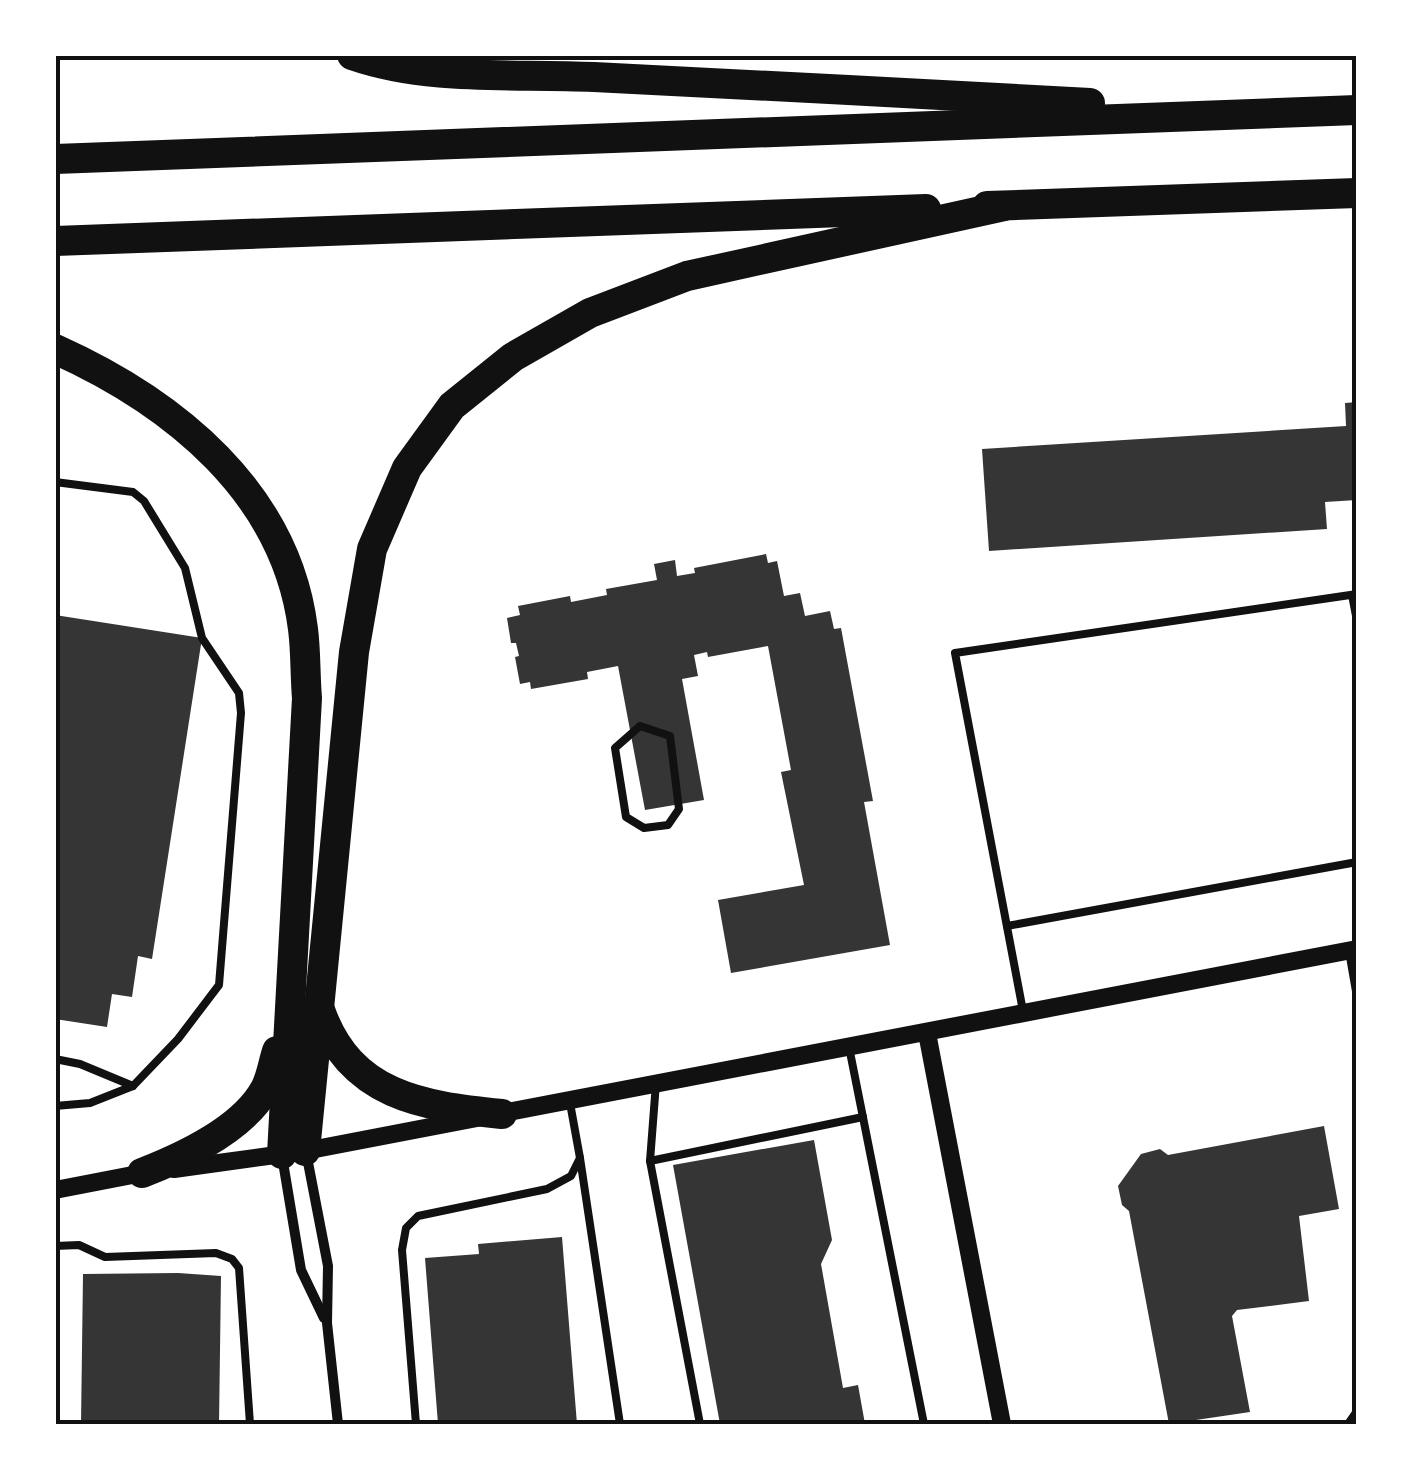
<svg xmlns="http://www.w3.org/2000/svg" width="1412" height="1479" viewBox="0 0 1412 1479" font-family="Montserrat,sans-serif">
<style>
.building{fill:#353535}
.lines{fill:none;stroke-linecap:round;stroke-linejoin:round}
.service{stroke:#111;stroke-width:8}
.minor{stroke:#111;stroke-width:10}
.tertiary{stroke:#111;stroke-width:18}
.motorway{stroke:#111;stroke-width:30}
.neatline{fill:none;stroke:#111;stroke-width:4}
</style>
<rect width="100%" height="100%" fill="#fff"/>
<g class="building">
<path d="M1357,402v98l-32,2 2,27 -338,22 -7,-102 364,-23 -1,-23z"/>
<path d="M766,554l2,9 9,-2 7,35 16,-3 5,23 25,-5 4,18 7,-1 32,173 -9,1 26,143 -159,28 -13,-73 86,-15 -23,-113 10,-2 -23,-124 -60,11 -1,-5 -13,3 4,21 -16,3 22,121 -59,10 -27,-144 -31,6 1,7 -57,10 -1,-7 -10,2 -5,-27 4,-1 -3,-13h-5l-4,-25 13,-3 -2,-9 52,-10 1,6 36,-7 -1,-6 51,-9 -3,-16 21,-4 2,16 18,-3 -1,-5z"/>
<path d="M55,615l147,23 -50,321 -14,-3 -6,41 -20,-3 -5,33 -52,-8z"/>
<path d="M1324,1126l15,83 -40,7 10,85 -72,9 -5,6 18,96 -81,12 -40,-213 -7,-6 -4,-19 23,-32 19,-5 8,6z"/>
<path d="M814,1140l18,100 -11,24 22,124 15,-3 7,39h-145l-47,-259z"/>
<path d="M562,1237l15,187h-139l-13,-166 54,-4 -1,-10z"/>
<path d="M178,1273l43,3 -2,148h-138l2,-150z"/>
</g>
<g class="lines">
<g class="service">
<path d="M55,482l78,10 11,9 41,67 17,70 37,55 2,20 -22,272 -41,54 -45,47 -43,17 -35,3"/>
<path d="M1352,595l5,26"/>
<path d="M640,726l30,10 9,73 -11,16 -24,3 -18,-11 -11,-69z"/>
<path d="M1007,926l350,-64"/>
<path d="M1349,951l8,46"/>
<path d="M1023,1011l-68,-358 402,-59"/>
<path d="M849,1047l75,377"/>
<path d="M55,1059l25,5 53,22"/>
<path d="M656,1083l-6,78 50,263"/>
<path d="M580,1158l40,266"/>
<path d="M650,1161l213,-44"/>
<path d="M55,1246l24,-1 26,12 111,-4 16,6 7,9 11,156"/>
<path d="M416,1424l-14,-174 4,-22 12,-12 129,-27 24,-13 9,-18 -10,-55"/>
<path d="M1348,1424l9,-13"/>
</g>
<g class="minor">
<path d="M306,1152l22,114 -1,57 11,101"/>
<path d="M282,1156l19,114 23,48"/>
</g>
<g class="tertiary">
<path d="M927,1033l75,391"/>
<path d="M174,1169l131,-18 1052,-202"/>
<path d="M55,1190l93,-18"/>
</g>
<g class="motorway">
<path d="M352,55c78,27 161,18 242,22 165,8 331,17 496,26"/>
<path d="M55,159l1302,-49"/>
<path d="M987,206l370,-13"/>
<path d="M55,241l871,-32"/>
<path d="M55,349c118,53 231,143 248,280 3,23 2,46 4,69l-25,456"/>
<path d="M320,1010c30,86 102,96 182,104"/>
<path d="M305,1151l49,-499 18,-103 35,-81 45,-62 61,-49 77,-44 97,-37 317,-70"/>
<path d="M142,1173c41,-16 101,-44 123,-84 6,-11 8,-26 12,-38"/>
</g>
</g>
<rect width="1412" height="1479" fill="none" stroke="#ffffff" stroke-width="115"/>
<rect x="58" y="58" width="1296" height="1364" class="neatline"/>
</svg>
